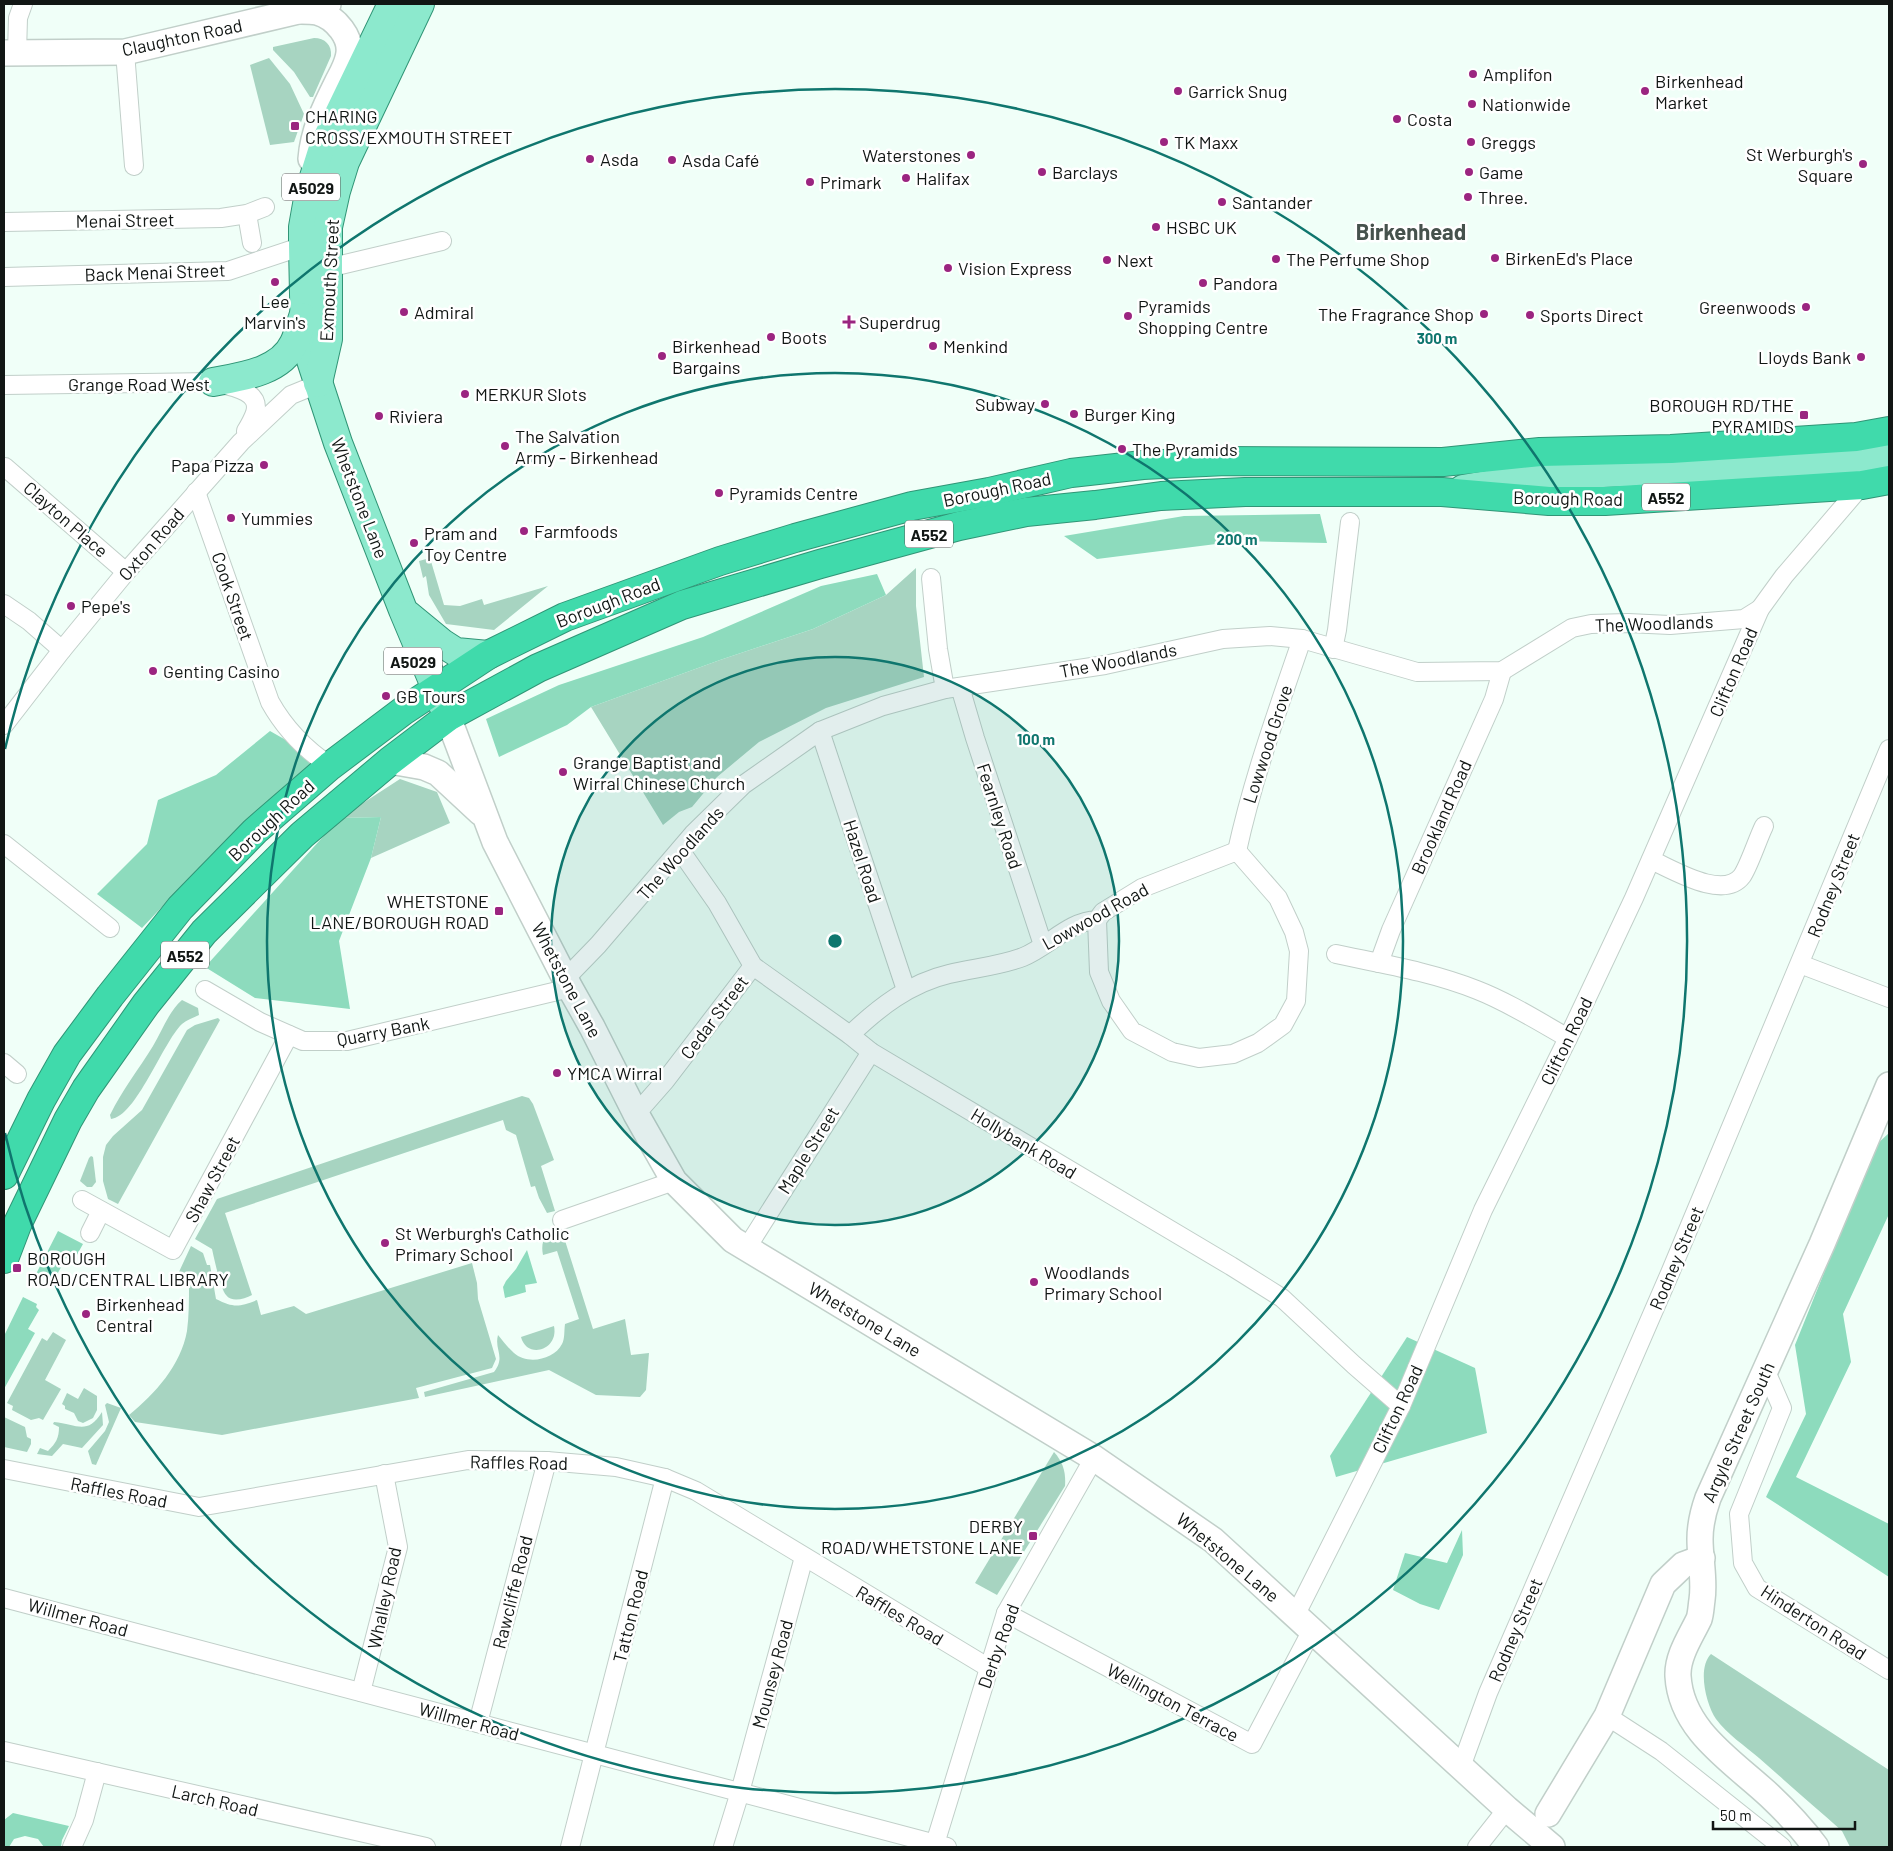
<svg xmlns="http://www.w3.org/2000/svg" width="1893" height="1851" viewBox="0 0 1893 1851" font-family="Barlow,sans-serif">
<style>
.green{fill:#a7d4c1}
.forest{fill:#8ddbbd}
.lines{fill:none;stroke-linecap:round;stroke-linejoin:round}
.street-casing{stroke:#c1cfc9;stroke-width:20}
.secondary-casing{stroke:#c1cfc9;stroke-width:28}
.primary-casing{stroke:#309576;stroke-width:30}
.highway-casing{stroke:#309576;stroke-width:30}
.street{stroke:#fff;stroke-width:18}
.secondary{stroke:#fff;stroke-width:25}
.primary{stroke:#8ce9cd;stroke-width:28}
.highway{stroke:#40daab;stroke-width:28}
.ring{fill:none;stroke:#0f766e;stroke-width:2.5}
.poi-dot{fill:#9b2580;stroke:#fff;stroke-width:2}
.labels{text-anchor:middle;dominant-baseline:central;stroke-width:5;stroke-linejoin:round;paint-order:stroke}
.shield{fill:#fff;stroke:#585c5a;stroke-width:1}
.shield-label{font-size:16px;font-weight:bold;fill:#111614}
.street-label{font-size:18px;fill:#111614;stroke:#fff}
.poi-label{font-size:18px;fill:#111614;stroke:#fff;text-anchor:start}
.district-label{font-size:22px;font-weight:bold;fill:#46524d;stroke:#fff}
.centre{fill:#0f766e;stroke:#fff;stroke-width:2.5}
.ring-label{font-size:15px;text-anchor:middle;font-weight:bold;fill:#0f766e;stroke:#fff;stroke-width:5;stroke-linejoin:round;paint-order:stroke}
</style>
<rect width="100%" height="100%" fill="#f0fff8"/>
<g class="green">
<path d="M314,38c11,0 18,7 17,18l-18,41h-3l-16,-25 -21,-22v-3z"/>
<path d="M269,58l21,26 14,30 -10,28 -24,3 -20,-80z"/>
<path d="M430,558l14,47 16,1 22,-7 2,6 64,-19 -54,44 -48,-6 -17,-29 -3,-19 -3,2 -4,-17z"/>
<path d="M916,568v38l8,71 -98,31 -67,34 -42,35 -25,30 -13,5 -16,13 -72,-118 129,-47 93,-31 73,-34z"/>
<path d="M400,779l37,13 13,31 -79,35 10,-41 -41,1z"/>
<path d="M182,1000l16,8 1,7c-6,3 -12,5 -17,9 -19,18 -46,93 -71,95l-1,-4c12,-25 29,-46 43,-69 9,-15 16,-35 29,-46z"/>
<path d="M218,1018l2,2 -102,184 -10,-5 -5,-18v-24l3,-12 7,-9 29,-26 45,-80 8,-5z"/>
<path d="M522,1096l7,2 4,6 21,56 -13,6 14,45 -8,2 -8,-15 -4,-12 -4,1 -15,-52 -10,-5 -3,-10 -278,93 27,82c-8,4 -20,8 -26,0 -5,-5 -12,-37 -14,-46l-17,-10 22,-40z"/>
<path d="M91,1156l2,1 3,25 -4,5h-5l-7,-6 9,-23z"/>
<path d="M561,1228l32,101 32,-10 6,36 18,-2 -3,37 -6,7 -44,-2 -47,-25 -124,27 -1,-5 70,-20c12,-16 0,-22 4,-37 5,6 10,13 16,18 13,12 40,7 48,-9 3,-5 2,-14 3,-20l14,-5 -22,-68 -14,4c-3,-14 3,-25 18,-27z"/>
<path d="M191,1246l12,7 4,12h3l6,34c18,9 23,8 41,1l4,15 33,-9 12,8 166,-51 5,20 1,16 18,60 -4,9 -76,20 3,10 -197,37 -87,-13 -6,-7c26,-21 52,-50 58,-84 2,-15 2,-31 2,-46l-11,-11z"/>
<path d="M554,1326c5,24 -27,34 -33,11z"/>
<path d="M53,1332l13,8 -21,40 16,9 -18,31 -4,-2 -8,2 -19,-10 1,-4 -6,-3 35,-65 5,3z"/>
<path d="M84,1388l13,8v14l-4,8 -10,5 -5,-2 -4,-8 -9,-4v-3l-3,-2 5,-11 11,6z"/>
<path d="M107,1403l14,5 -25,57 -4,-1 -4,-13 17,-20 4,-9 -4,-17z"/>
<path d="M102,1412l1,13 -21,23 -19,-4 -11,12 -15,-2 3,-6 8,3c8,-8 11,-13 11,-24l-6,-3 1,-2c23,2 33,14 48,-10z"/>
<path d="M4,1417l21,10 2,10 4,2v5l-4,8 -23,-5z"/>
<path d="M1054,1452c9,10 12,20 11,34l-68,109 -22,-12z"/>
<path d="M1711,1654l178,116v77h-39l-8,-16c-27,-24 -55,-48 -83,-73 -14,-12 -32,-24 -43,-39 -10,-15 -19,-51 -5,-65z"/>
</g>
<g class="forest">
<path d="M1320,514l7,29 -87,-2 -143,18 -33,-23 120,-20z"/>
<path d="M877,574l9,21 -73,34 -93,31 -129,47 -24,18 -68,32 -13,-38 73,-34 144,-48 118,-51z"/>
<path d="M270,731l49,28 -109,97 -68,72 -45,-34 50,-50 11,-44 58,-25z"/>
<path d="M381,817l-10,41 -32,83 11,68 -95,-11 -50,-31 135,-149z"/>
<path d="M1889,1133v81l-46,100 8,48 -55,115 93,47v53l-123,-80 40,-83 -11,-69 80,-199z"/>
<path d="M58,1231l25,13 -10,18 -7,-4 -13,24 -17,-8z"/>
<path d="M527,1250l10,33 -12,2 1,7 -21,6 -2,-11 3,-6 10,-12z"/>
<path d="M23,1297l14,7 -1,3 3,3 -11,19 7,4 -31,56v-53z"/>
<path d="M1407,1337l68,31 12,65 -151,44 -6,-21z"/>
<path d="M1462,1530l1,25 -24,55 -19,-6 -27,-14 12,-37 42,10z"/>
<path d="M13,1813l56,13 -7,14 -1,7h-17l-6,-8 -13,-3 -11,3 -5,8h-5v-27z"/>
</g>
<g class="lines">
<g class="street-casing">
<g id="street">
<path d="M125,52l9,114"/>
<path d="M17,53l1,-35 5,-14"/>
<path d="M247,214l5,29"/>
<path d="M4,222l217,-4 26,-4 18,-7"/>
<path d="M328,268l114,-27"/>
<path d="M4,277l224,-6 75,-25"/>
<path d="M4,385l209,-3c16,4 49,8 42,31 -2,6 -6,13 -9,18"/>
<path d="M5,467l121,105"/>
<path d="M196,492l74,210c14,25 36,48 60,64"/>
<path d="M931,578l7,71 7,40"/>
<path d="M4,604l25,17 33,29"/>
<path d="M1333,649l4,-19 13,-108"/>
<path d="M960,687l15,51 68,207"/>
<path d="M4,725l58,-75 64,-78 115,-130 50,-47 27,-11"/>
<path d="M820,731l86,259"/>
<path d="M4,844l106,84"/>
<path d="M680,850l37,53 36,63 97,69 21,17 360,214 51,32 72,67 47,41"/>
<path d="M1237,851c16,-73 41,-142 65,-212"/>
<path d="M1651,860c21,9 72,41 91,16 7,-10 16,-38 22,-50"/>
<path d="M1336,954c47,10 96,18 141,36 31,12 61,31 91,48"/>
<path d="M1379,963l12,-33 103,-231 8,-28"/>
<path d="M1800,964l89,34"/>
<path d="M566,978l32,-33 95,-111 50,-49 77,-54 63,-25 62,-17 160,-24 118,-26 47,-3 32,3 115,33 85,-1 70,-43 19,-4 37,-1 42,2 74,-6 16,-10"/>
<path d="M205,990l55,32 43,19h44l223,-53"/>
<path d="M850,1035c28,-27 60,-52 99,-61 25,-6 50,-8 74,-17 25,-10 46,-36 74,-37l6,-8 39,-24 95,-37 41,47 16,34 5,19 -3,50 -13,24 -25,18 -25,11 -34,4 -27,-6 -40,-21 -21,-30 -12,-29 -2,-52"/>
<path d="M4,1063l13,11"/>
<path d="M636,1114l29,-33 88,-115"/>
<path d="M82,1200l91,50 116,-215"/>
<path d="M562,1220l112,-39"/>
<path d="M90,1233l11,-22"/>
<path d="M746,1249l125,-197"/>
<path d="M1765,1369l17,39 -43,106 4,49 14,25 132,82"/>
<path d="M4,1469l195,38 269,-47 79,1 69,6 49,11 31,13 293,177"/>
<path d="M4,1598l943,249"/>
<path d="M1006,1613l246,131 60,-114"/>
<path d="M1296,1614l105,-208 82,-196 85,-172 66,-140 126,-289 24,-33 78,-91"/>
<path d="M361,1692l37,-145 -14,-73"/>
<path d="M1607,1716l54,35 121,96"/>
<path d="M478,1723l69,-262"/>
<path d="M4,1751l422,96"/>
<path d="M1461,1767l27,-74 182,-420 219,-524"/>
<path d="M72,1847l12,-27 13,-48"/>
<path d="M570,1847l95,-369"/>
<path d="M723,1847l17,-55 64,-235"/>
<path d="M934,1847l72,-234 88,-155"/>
<path d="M1477,1847l30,-38"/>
</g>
</g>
<g class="secondary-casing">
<g id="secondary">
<path d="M301,11c5,0 11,0 16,1 18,5 37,26 31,46 -2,9 -7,17 -11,25 -12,24 -24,48 -26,76"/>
<path d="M4,53l121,-1 203,-48"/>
<path d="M448,717l47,125 75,146 22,39 44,87 38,67 59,59 361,218 119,82 294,269 45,38"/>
<path d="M390,761l34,6 14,6 42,39"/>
<path d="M1548,1814l59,-98 56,-132 20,-19 19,-7"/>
<path d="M1816,1847c-14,-19 -29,-35 -46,-51 -36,-34 -89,-65 -92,-120 -1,-20 13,-40 21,-57 2,-6 2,-13 3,-19 3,-20 -2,-40 -2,-61 0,-14 3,-27 8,-41l114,-254 67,-159"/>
</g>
</g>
<g class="primary-casing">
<g id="primary">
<path d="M392,4l-68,141 -15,48 -6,34v19l2,96 33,101 65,167 45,107"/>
<path d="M213,382c27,-5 68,-10 81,-39 4,-8 6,-17 9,-26"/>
<path d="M318,383l10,-44v-112l8,-36 9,-29 75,-158"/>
<path d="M1463,489l83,-14 281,-10 62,-10"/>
<path d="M408,615l34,28 14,9 32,3"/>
</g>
</g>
<g class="highway-casing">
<g id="highway">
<path d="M4,1175l37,-75 26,-46 43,-58 70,-88 75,-77 75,-65 73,-55 85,-56 77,-38 155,-56 75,-23 117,-32 77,-14 82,-19 72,-8 83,-4 217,1 97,-10 131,-3 185,-12 33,-6"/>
<path d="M4,1259l13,-34 51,-105 18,-31 60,-85 58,-72 98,-97 88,-74 58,-44 90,-49 144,-63 138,-41 139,-38 67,-14 69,-7 66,-9 84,-4h197l107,9h56l257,-16 27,-5"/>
</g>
</g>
<use href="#street" class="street"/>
<use href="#secondary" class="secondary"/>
<use href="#primary" class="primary"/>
<use href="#highway" class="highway"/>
</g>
<circle cx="835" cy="941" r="284" fill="#0f766e" fill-opacity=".12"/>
<g class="ring">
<circle cx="835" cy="941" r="284"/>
<circle cx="835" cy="941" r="568"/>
<path d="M5 749A852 852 0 1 1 5 1133"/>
</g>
<g class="poi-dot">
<circle cx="1473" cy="74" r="5"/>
<circle cx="1178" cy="91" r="5"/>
<circle cx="1645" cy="91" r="5"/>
<circle cx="1472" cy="104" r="5"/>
<circle cx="1397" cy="119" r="5"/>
<rect x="290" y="121" width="10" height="10" rx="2.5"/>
<circle cx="1164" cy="142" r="5"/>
<circle cx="1471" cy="142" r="5"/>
<circle cx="971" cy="155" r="5"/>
<circle cx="590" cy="159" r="5"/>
<circle cx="672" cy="160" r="5"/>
<circle cx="1863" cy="164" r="5"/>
<circle cx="1042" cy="172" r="5"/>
<circle cx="1469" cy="172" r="5"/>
<circle cx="906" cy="178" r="5"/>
<circle cx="810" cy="182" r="5"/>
<circle cx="1468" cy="197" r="5"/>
<circle cx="1222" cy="202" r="5"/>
<circle cx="1156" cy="227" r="5"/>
<circle cx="1495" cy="258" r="5"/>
<circle cx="1276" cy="259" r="5"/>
<circle cx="1107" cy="260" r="5"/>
<circle cx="948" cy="268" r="5"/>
<circle cx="275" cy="282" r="5"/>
<circle cx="1203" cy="283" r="5"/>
<circle cx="1806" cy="307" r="5"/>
<circle cx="404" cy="312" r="5"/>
<circle cx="1484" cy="314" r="5"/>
<circle cx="1530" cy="315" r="5"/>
<circle cx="1128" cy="316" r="5"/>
<path d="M846.5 314.5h5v5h5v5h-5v5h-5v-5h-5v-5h5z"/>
<circle cx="771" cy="337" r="5"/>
<circle cx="933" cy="346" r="5"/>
<circle cx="662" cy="356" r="5"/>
<circle cx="1861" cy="357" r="5"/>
<circle cx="465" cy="394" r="5"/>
<circle cx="1045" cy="404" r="5"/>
<circle cx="1074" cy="414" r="5"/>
<rect x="1799" y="410" width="10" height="10" rx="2.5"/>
<circle cx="379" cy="416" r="5"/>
<circle cx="505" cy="446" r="5"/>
<circle cx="1122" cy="449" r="5"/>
<circle cx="264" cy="465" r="5"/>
<circle cx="719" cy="493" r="5"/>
<circle cx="231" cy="518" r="5"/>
<circle cx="524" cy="531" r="5"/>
<circle cx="414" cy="543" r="5"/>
<circle cx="71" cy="606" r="5"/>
<circle cx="153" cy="671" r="5"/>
<circle cx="386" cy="696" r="5"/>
<circle cx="563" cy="772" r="5"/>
<rect x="494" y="906" width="10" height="10" rx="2.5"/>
<circle cx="557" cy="1073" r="5"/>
<circle cx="385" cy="1243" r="5"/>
<rect x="12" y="1263" width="10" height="10" rx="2.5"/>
<circle cx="1034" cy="1282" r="5"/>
<circle cx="86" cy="1314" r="5"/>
<rect x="1028" y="1531" width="10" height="10" rx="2.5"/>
</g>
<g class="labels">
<g class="shield">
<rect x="282" y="173.5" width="58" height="27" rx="4"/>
<rect x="1642" y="483.5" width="48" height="27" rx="4"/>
<rect x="905" y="520.5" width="48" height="27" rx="4"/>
<rect x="384" y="647.5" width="58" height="27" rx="4"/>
<rect x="161" y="941.5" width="48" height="27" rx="4"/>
</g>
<g class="shield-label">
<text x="311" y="187">A5029</text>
<text x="1666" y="497">A552</text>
<text x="929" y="534">A552</text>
<text x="413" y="661">A5029</text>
<text x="185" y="955">A552</text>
</g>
<g class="street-label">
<text transform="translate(182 37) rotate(-12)">Claughton Road</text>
<text transform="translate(125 220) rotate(-1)">Menai Street</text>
<text transform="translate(155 272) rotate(-2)">Back Menai Street</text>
<text transform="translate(329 280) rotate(-87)">Exmouth Street</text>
<text x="139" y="384">Grange Road West</text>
<text transform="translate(997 489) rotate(-12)">Borough Road</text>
<text transform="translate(360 498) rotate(69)">Whetstone Lane</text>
<text transform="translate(1568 498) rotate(1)">Borough Road</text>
<text transform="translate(66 519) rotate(41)">Clayton Place</text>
<text transform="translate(151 544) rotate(-49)">Oxton Road</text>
<text transform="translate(233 596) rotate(71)">Cook Street</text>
<text transform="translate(608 602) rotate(-21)">Borough Road</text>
<text transform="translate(1654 623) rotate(-2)">The Woodlands</text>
<text transform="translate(1118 660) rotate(-11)">The Woodlands</text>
<text transform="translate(1733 672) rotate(-67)">Clifton Road</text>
<text transform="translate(1267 744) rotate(-72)">Lowwood Grove</text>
<text transform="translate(1000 816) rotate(72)">Fearnley Road</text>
<text transform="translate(1441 817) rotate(-66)">Brookland Road</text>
<text transform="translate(271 820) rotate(-43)">Borough Road</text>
<text transform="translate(680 853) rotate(-48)">The Woodlands</text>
<text transform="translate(863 861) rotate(72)">Hazel Road</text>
<text transform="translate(1833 885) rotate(-68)">Rodney Street</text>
<text transform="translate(1095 916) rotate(-29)">Lowwood Road</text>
<text transform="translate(567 980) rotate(62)">Whetstone Lane</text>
<text transform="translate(714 1017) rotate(-53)">Cedar Street</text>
<text transform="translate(383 1031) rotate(-11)">Quarry Bank</text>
<text transform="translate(1566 1041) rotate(-64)">Clifton Road</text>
<text transform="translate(1024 1143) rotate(31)">Hollybank Road</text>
<text transform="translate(808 1150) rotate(-58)">Maple Street</text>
<text transform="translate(212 1179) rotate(-62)">Shaw Street</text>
<text transform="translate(1676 1258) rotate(-67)">Rodney Street</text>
<text transform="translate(865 1319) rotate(31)">Whetstone Lane</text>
<text transform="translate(1397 1409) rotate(-65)">Clifton Road</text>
<text transform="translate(1738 1432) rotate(-66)">Argyle Street South</text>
<text transform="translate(519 1462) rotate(1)">Raffles Road</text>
<text transform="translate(119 1492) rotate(11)">Raffles Road</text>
<text transform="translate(1228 1557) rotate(40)">Whetstone Lane</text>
<text transform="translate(512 1592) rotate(-76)">Rawcliffe Road</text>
<text transform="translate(384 1598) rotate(-78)">Whalley Road</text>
<text transform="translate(900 1615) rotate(31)">Raffles Road</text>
<text transform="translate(630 1616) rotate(-76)">Tatton Road</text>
<text transform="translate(78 1617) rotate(15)">Willmer Road</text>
<text transform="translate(1814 1622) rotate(33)">Hinderton Road</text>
<text transform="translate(1515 1630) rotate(-67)">Rodney Street</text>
<text transform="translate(998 1646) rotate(-70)">Derby Road</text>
<text transform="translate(772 1674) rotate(-75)">Mounsey Road</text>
<text transform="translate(1173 1702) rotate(28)">Wellington Terrace</text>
<text transform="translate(469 1721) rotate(15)">Willmer Road</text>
<text transform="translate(215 1800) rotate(13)">Larch Road</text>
</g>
<g class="poi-label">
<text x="1483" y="74">Amplifon</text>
<text x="1655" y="81">Birkenhead<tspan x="1655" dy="21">Market</tspan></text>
<text x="1188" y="91">Garrick Snug</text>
<text x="1482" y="104">Nationwide</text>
<text x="305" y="116">CHARING<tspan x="305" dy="21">CROSS/EXMOUTH STREET</tspan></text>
<text x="1407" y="119">Costa</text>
<text x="1174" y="142">TK Maxx</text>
<text x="1481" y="142">Greggs</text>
<text x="1853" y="154" text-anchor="end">St Werburgh's<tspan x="1853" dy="21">Square</tspan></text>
<text x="961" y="155" text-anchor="end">Waterstones</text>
<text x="600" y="159">Asda</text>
<text x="682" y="160">Asda Café</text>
<text x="1052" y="172">Barclays</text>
<text x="1479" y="172">Game</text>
<text x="916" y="178">Halifax</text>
<text x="820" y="182">Primark</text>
<text x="1478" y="197">Three.</text>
<text x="1232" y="202">Santander</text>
<text x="1166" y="227">HSBC UK</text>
<text x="1505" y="258">BirkenEd's Place</text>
<text x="1286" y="259">The Perfume Shop</text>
<text x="1117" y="260">Next</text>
<text x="958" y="268">Vision Express</text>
<text x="1213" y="283">Pandora</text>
<text x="275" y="301" text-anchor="middle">Lee<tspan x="275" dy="21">Marvin's</tspan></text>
<text x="1138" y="306">Pyramids<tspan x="1138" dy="21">Shopping Centre</tspan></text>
<text x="1796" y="307" text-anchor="end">Greenwoods</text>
<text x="414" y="312">Admiral</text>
<text x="1474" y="314" text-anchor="end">The Fragrance Shop</text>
<text x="1540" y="315">Sports Direct</text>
<text x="859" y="322">Superdrug</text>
<text x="781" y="337">Boots</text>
<text x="672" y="346">Birkenhead<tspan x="672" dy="21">Bargains</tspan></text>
<text x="943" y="346">Menkind</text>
<text x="1851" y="357" text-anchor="end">Lloyds Bank</text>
<text x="475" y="394">MERKUR Slots</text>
<text x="1035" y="404" text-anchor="end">Subway</text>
<text x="1794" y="405" text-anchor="end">BOROUGH RD/THE<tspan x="1794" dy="21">PYRAMIDS</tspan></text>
<text x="1084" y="414">Burger King</text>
<text x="389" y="416">Riviera</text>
<text x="515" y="436">The Salvation<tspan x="515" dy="21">Army - Birkenhead</tspan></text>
<text x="1132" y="449">The Pyramids</text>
<text x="254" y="465" text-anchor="end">Papa Pizza</text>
<text x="729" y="493">Pyramids Centre</text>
<text x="241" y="518">Yummies</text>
<text x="534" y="531">Farmfoods</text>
<text x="424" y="533">Pram and<tspan x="424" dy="21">Toy Centre</tspan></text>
<text x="81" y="606">Pepe's</text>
<text x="163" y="671">Genting Casino</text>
<text x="396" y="696">GB Tours</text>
<text x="573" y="762">Grange Baptist and<tspan x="573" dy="21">Wirral Chinese Church</tspan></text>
<text x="489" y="901" text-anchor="end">WHETSTONE<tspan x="489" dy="21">LANE/BOROUGH ROAD</tspan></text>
<text x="567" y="1073">YMCA Wirral</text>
<text x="395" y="1233">St Werburgh's Catholic<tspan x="395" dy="21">Primary School</tspan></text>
<text x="27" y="1258">BOROUGH<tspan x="27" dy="21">ROAD/CENTRAL LIBRARY</tspan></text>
<text x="1044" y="1272">Woodlands<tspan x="1044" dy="21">Primary School</tspan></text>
<text x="96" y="1304">Birkenhead<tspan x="96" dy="21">Central</tspan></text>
<text x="1023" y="1526" text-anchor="end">DERBY<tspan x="1023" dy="21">ROAD/WHETSTONE LANE</tspan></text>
</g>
<g class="district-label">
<text x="1411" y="231">Birkenhead</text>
</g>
</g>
<circle cx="835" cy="941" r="8" class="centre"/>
<g class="ring-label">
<text x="1437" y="344">300 m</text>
<text x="1237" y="545">200 m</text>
<text x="1036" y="745">100 m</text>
</g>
<rect width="1893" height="1851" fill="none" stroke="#111614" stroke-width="10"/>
<path d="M1713 1821v8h142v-8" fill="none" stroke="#111614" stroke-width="2.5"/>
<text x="1720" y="1821" font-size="15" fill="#111614" stroke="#ffffff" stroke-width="4" paint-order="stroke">50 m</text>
</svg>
